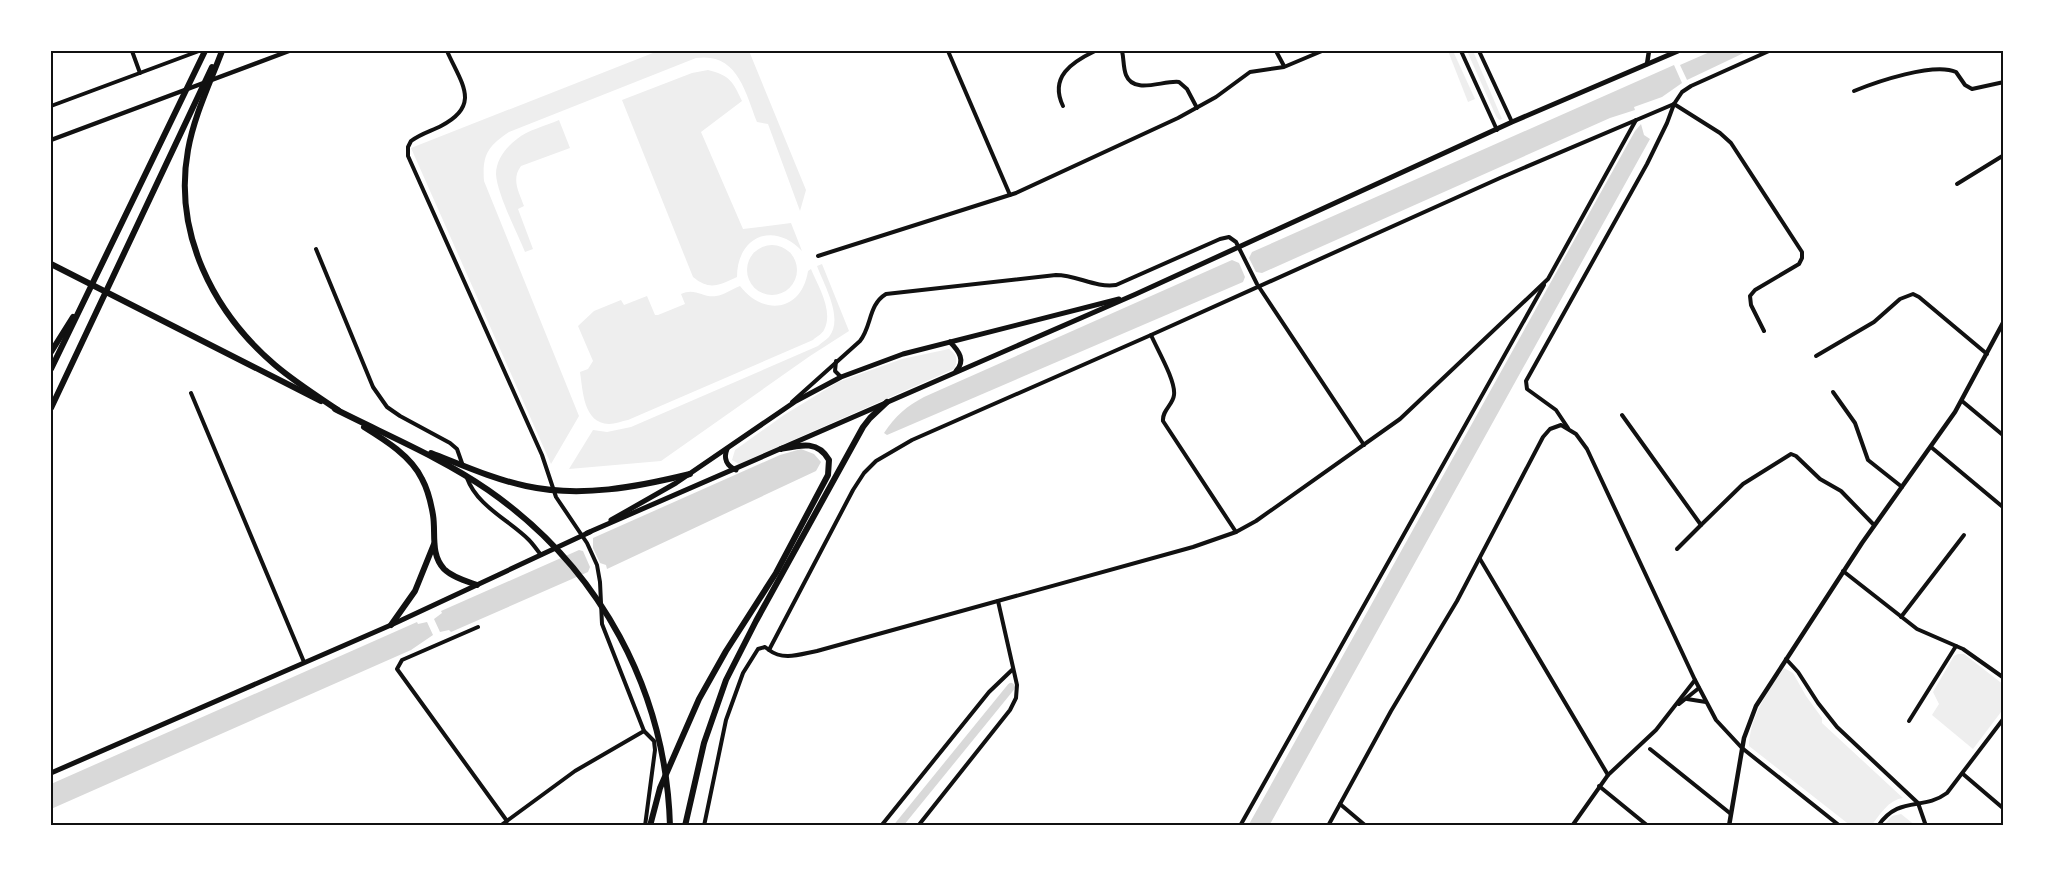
<svg xmlns="http://www.w3.org/2000/svg" width="2055" height="877" viewBox="0 0 2055 877" font-family="'Times New Roman',serif">
<style>
.green{fill:#eee}
.water{fill:#d9d9d9}
.lines{fill:none;stroke-linecap:round;stroke-linejoin:round}
.canal{stroke:#d9d9d9;stroke-width:8}
.minor{stroke:#111;stroke-width:4}
.tertiary{stroke:#111;stroke-width:4.5}
.secondary{stroke:#111;stroke-width:5}
.primary{stroke:#111;stroke-width:6}
.trunk{stroke:#111;stroke-width:6}
.neatline{fill:none;stroke:#111;stroke-width:2}
</style>
<rect width="100%" height="100%" fill="#fff"/>
<g class="green">
<path d="M658,51h91l57,139 -6,21 -32,-87 -11,-2c-12,-31 -20,-70 -61,-64l-187,74c-21,14 -27,23 -25,49l95,235 -28,48 -140,-316z"/>
<path d="M1448,51h5l22,48 -7,3z"/>
<path d="M1467,51h6l29,68 -3,1 -3,-4z"/>
<path d="M708,70c21,5 25,11 34,31l-41,31 42,97 48,-6 11,28c-28,-30 -65,-15 -65,26 -18,8 -27,14 -44,0l-71,-177 70,-27z"/>
<path d="M559,120l11,28 -49,18c-10,13 -2,26 3,40l-6,3 15,40 -8,3c-8,-20 -28,-58 -29,-78 0,-14 10,-27 21,-35 11,-9 28,-13 42,-19z"/>
<circle cx="772" cy="270" r="25"/>
<path d="M822,264l27,67 -39,25 -149,105 -92,8 24,-39 14,2 24,-5 187,-81c3,-3 8,-6 11,-9 15,-19 -5,-52 -12,-71z"/>
<path d="M811,269c7,17 23,42 13,61 -2,4 -8,7 -11,10l-185,80c-6,1 -13,4 -19,4 -26,-1 -26,-33 -29,-52l8,-3 5,-8 -15,-35 16,-15 27,-11 3,5 23,-9 8,19h3l27,-11 -4,-10c14,-7 22,4 35,2 8,-1 16,-7 24,-10 24,31 62,25 68,-15z"/>
<path d="M949,349c8,6 9,10 5,20l-215,95 -7,-4 3,-10 49,-35 54,-33 64,-23z"/>
<path d="M1958,654h6l40,31v23l-31,41 -41,-34 7,-11 -6,-12 21,-36z"/>
<path d="M1784,668l9,5 13,23 16,22v5l81,75c-15,2 -23,17 -32,28h-20l-102,-80c1,-30 19,-55 35,-78z"/>
<path d="M1901,814l15,12h-33l9,-10z"/>
</g>
<g class="water">
<path d="M1712,51h36l-61,29 -7,-15z"/>
<path d="M1674,65l8,18 -20,14 -28,10 1,3 -25,8 -348,155 -6,-1 -7,-14 3,-6z"/>
<path d="M1641,124l3,11 6,4 -381,687h-21l387,-695z"/>
<path d="M1232,260l7,3 6,14 -2,5 -356,153 -3,-2c11,-17 23,-27 40,-36z"/>
<path d="M801,449l13,5 7,8 -5,9 -209,98 -1,-4 -6,-2 -7,-15v-10l187,-83z"/>
<path d="M579,550l4,1 7,16 -2,5 -137,60 -2,-2 -9,2 -6,-13 8,-6 -1,-2z"/>
<path d="M417,622l1,2 9,-2 6,13 -22,15 -360,159v-25z"/>
</g>
<g class="lines">
<path class="canal" d="M898,826l113,-139"/>
<g class="minor">
<path d="M132,51l8,22"/>
<path d="M447,51c14,32 35,54 -6,75 -10,5 -21,8 -30,15l-3,6v9l134,299 14,42 31,46 10,22 3,17 2,42 42,107 -69,40 -75,55"/>
<path d="M948,51l62,144"/>
<path d="M1122,51c2,8 1,16 4,24 8,20 37,5 53,7l8,7 10,19"/>
<path d="M1276,51l8,15"/>
<path d="M1461,51l36,79"/>
<path d="M1479,51l33,71"/>
<path d="M1854,91c22,-9 80,-29 102,-19l9,13 7,4 32,-7"/>
<path d="M1674,104l46,29 11,10 71,109v6l-3,6 -44,26 -5,6 1,9 13,26"/>
<path d="M51,106l148,-55"/>
<path d="M1063,106c-14,-29 9,-44 32,-55"/>
<path d="M1957,184l47,-29"/>
<path d="M316,249l57,138 14,20 13,9 50,27 7,6 6,17"/>
<path d="M818,256l198,-63 162,-75 38,-21 34,-25 34,-5 38,-16"/>
<path d="M1151,335c6,14 25,46 23,60 -1,10 -12,15 -11,26l73,111"/>
<path d="M1816,356l58,-34 26,-23 13,-5 6,3 68,57"/>
<path d="M836,361l-1,10 6,6"/>
<path d="M1833,392l22,31 13,37 34,27"/>
<path d="M191,393l113,269"/>
<path d="M1962,401l42,35"/>
<path d="M792,402l68,-61c12,-15 8,-36 26,-47l170,-19c21,0 39,13 60,10l104,-46 9,-2 7,5 21,42 107,161"/>
<path d="M1622,415l79,110 42,-41 48,-30 5,2 24,23 21,12 33,34"/>
<path d="M1568,428l-12,-18 -29,-21 -1,-8 121,-217 20,-41 7,-19"/>
<path d="M1931,447l73,61"/>
<path d="M467,478c10,28 42,42 62,62 4,4 8,10 12,15"/>
<path d="M1677,549l24,-24"/>
<path d="M1480,559l128,216"/>
<path d="M1843,571l74,58 46,20 41,29"/>
<path d="M1901,617l63,-82"/>
<path d="M478,627l-76,33 -5,9 110,152"/>
<path d="M769,650c14,11 32,4 48,1l376,-104 43,-15 20,-11 144,-102 148,-140 88,-159"/>
<path d="M1786,659l12,13 20,31 19,24 81,76 8,23"/>
<path d="M1687,699l19,3"/>
<path d="M1679,704l20,-16"/>
<path d="M1909,721l47,-75"/>
<path d="M644,731l10,10 1,9 -10,76"/>
<path d="M1650,749l81,65"/>
<path d="M1963,774l41,35"/>
<path d="M1599,786l49,40"/>
<path d="M1340,804l26,22"/>
<path d="M704,826l22,-106 17,-47 15,-24 7,-2 4,3 84,-160 11,-17 12,-12 36,-21 239,-105 349,-157 174,-74 8,-12 9,-6 78,-35"/>
<path d="M881,826l108,-134 24,-23"/>
<path d="M918,826l92,-116 6,-12 1,-13 -19,-84"/>
<path d="M1240,826l304,-541"/>
<path d="M1328,826l63,-115 66,-110 86,-164 7,-8 11,-4 15,9 11,15 108,231 21,40 26,28 98,78"/>
<path d="M1572,826l36,-51 48,-45 39,-50"/>
<path d="M1878,826c21,-31 45,-15 69,-33l57,-75"/>
</g>
<g class="tertiary">
<path d="M1647,64l2,-13"/>
<path d="M51,140l238,-89"/>
<path d="M1729,826l15,-88 12,-32 106,-163 93,-131 49,-91"/>
</g>
<g class="secondary">
<path d="M950,342c9,9 16,19 6,29"/>
<path d="M727,449c-4,10 0,17 9,21"/>
<path d="M611,520l65,-37 120,-82 45,-24 62,-23 216,-55"/>
<path d="M587,533l549,-239 376,-172 166,-71"/>
<path d="M51,773l340,-148 199,-93"/>
</g>
<g class="primary">
<path d="M51,264l270,137"/>
<path d="M335,409c51,26 105,48 153,81 112,78 178,200 182,336"/>
<path d="M364,427c21,13 47,29 58,52 6,11 9,24 11,36 3,18 -3,39 11,54 8,8 22,12 33,16"/>
<path d="M431,453c31,12 62,26 95,33 55,12 111,1 164,-12"/>
<path d="M391,625l24,-34 19,-47"/>
<path d="M650,826l10,-38 39,-89 27,-48 50,-78 52,-98 1,-15c-11,-20 -29,-15 -48,-11"/>
<path d="M685,826l19,-83 22,-63 30,-59 107,-194 7,-9 17,-16"/>
</g>
<g class="trunk">
<path d="M222,51c-12,32 -28,65 -34,99 -15,83 25,162 87,215 20,17 42,31 63,45"/>
<path d="M51,352l22,-35"/>
<path d="M51,369l154,-318"/>
<path d="M51,408l161,-341"/>
</g>
</g>
<rect width="2055" height="877" fill="none" stroke="#ffffff" stroke-width="105"/>
<rect x="52" y="52" width="1950" height="772" class="neatline"/>
</svg>
